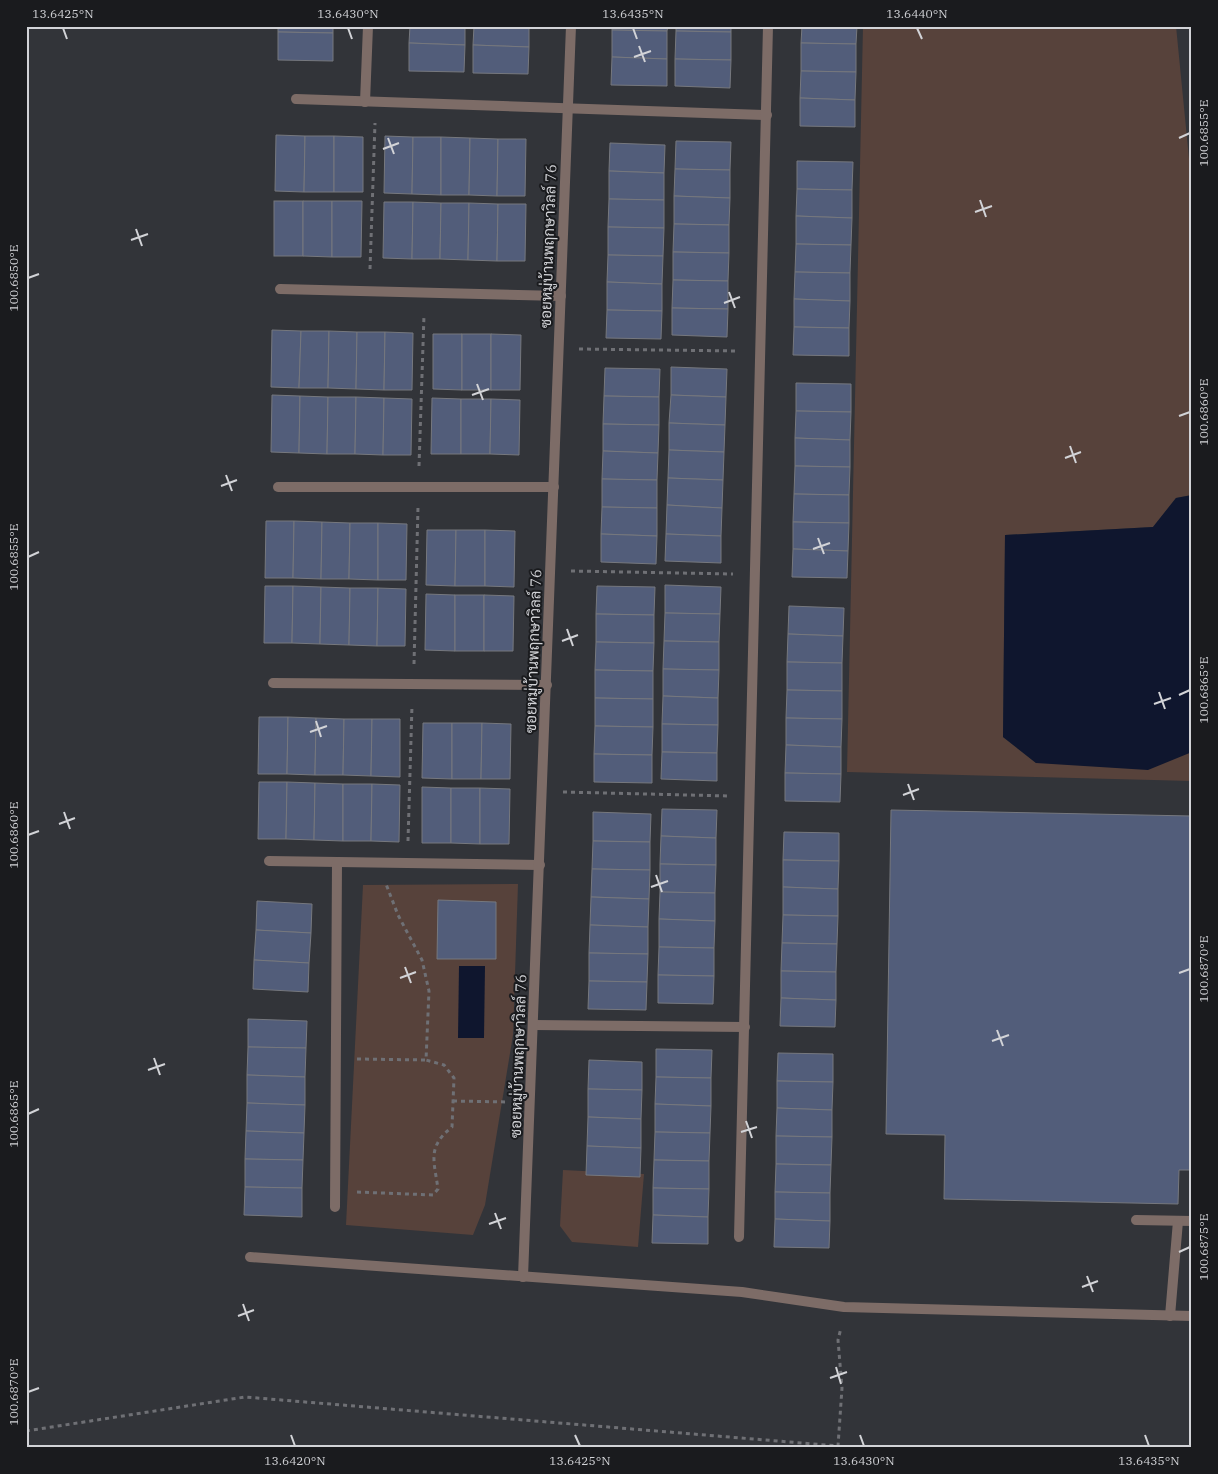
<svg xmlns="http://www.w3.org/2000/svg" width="1218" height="1474" viewBox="0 0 1218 1474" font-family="'IBM Plex Serif',Sarabun,serif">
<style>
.green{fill:#57423b}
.water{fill:#0f162e}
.building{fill:#525d7a;stroke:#76787e}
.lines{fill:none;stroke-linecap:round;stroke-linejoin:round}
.path{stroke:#6f7075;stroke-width:3;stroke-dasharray:4 4;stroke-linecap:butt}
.service{stroke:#7d6c67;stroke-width:10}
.minor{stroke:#7d6c67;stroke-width:10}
.ticks{fill:none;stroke:#d2d3d7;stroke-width:2}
.labels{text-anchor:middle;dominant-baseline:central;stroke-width:4;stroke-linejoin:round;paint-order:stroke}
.street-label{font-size:15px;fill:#d2d3d7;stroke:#1a1b1e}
.neatline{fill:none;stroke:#d2d3d7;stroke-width:2}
.ticks-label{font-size:12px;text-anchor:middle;fill:#d2d3d7}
</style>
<rect width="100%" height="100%" fill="#323439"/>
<g class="green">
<path d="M863,26h313l16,163v306l-16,3 -23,29 -148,8 -2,202 33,26 156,-11v29l-345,-9z"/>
<path d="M518,884l-5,151 -28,170 -12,30 -127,-10 17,-340z"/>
<path d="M563,1170l81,4 -6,73 -66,-5 -12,-16z"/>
</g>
<g class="water">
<path d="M1192,495v257l-44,18 -112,-7 -33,-26 2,-202 148,-8 23,-29z"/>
<path d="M459,966h26l-1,72h-26z"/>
</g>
<g class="building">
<path d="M278,26h55v7l-55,-1z"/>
<path d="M410,26h55v19l-56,-2z"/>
<path d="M474,26h55v21l-56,-2z"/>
<path d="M612,26h56l-1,5 -55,-1z"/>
<path d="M676,26h55v6l-55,-1z"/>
<path d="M802,26h55l-1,18 -55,-1z"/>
<path d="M612,30l55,1v28l-55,-2z"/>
<path d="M676,31l55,1v28l-56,-1z"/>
<path d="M278,32l55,1v28l-55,-1z"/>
<path d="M409,43l56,2 -1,27 -55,-1z"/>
<path d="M801,43l55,1v28l-55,-1z"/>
<path d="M473,45l56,2 -1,27 -55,-1z"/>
<path d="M612,57l55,2v27l-56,-1z"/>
<path d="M675,59l56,1 -1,28 -55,-2z"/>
<path d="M801,71l55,1 -1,28 -55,-2z"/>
<path d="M800,98l55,2v27l-55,-1z"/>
<path d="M276,135l29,1 -1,56 -29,-1z"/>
<path d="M305,136h29v56h-30z"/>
<path d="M334,136l29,1v55h-29z"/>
<path d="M385,136l28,1 -1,57 -28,-1z"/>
<path d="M413,137h28v58l-29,-1z"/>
<path d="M441,137l29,1 -1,57h-28z"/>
<path d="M470,138l28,1 -1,57 -28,-1z"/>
<path d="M498,139h28l-1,57h-28z"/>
<path d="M676,141l55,1 -1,28 -55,-1z"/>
<path d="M610,143l55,2 -1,28 -55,-2z"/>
<path d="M797,161l56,1 -1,28 -55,-1z"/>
<path d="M675,169l55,1v28l-56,-2z"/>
<path d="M609,171l55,2v27l-55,-1z"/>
<path d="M797,189l55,1v28l-56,-2z"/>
<path d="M674,196l56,2 -1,27 -55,-1z"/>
<path d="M609,199l55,1v28l-56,-1z"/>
<rect x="274" y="201" width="29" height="55"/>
<path d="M303,201h29v56l-29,-1z"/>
<path d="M332,201h30l-1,56h-29z"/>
<path d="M384,202h29l-1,57 -29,-1z"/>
<path d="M413,202l28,1 -1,56h-28z"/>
<path d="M441,203h28l-1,57 -28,-1z"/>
<path d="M469,203l29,1 -1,57 -29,-1z"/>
<path d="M498,204h28l-1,57h-28z"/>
<path d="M796,216l56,2 -1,27 -55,-1z"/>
<path d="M674,224l55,1v28l-56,-1z"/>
<path d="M608,227l56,1 -1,28 -55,-1z"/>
<path d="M796,244l55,1 -1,28 -55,-1z"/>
<path d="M673,252l56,1 -1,28 -55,-1z"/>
<path d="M608,255l55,1 -1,28 -55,-2z"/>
<path d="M795,272l55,1v28l-56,-2z"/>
<path d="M673,280l55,1v28l-56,-1z"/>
<path d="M607,282l55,2v27l-55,-1z"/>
<path d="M794,299l56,2 -1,27 -55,-1z"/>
<path d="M672,308l56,1 -1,28 -55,-2z"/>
<path d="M607,310l55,1 -1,28 -55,-1z"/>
<path d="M794,327l55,1v28l-56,-1z"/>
<path d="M272,330l29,1 -2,57 -28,-1z"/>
<path d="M301,331h28l-1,57h-29z"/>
<path d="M329,331l28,1 -1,57 -28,-1z"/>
<path d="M357,332h28l-1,58 -28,-1z"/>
<path d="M385,332l28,1 -1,57h-28z"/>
<path d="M433,334h29v56l-29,-1z"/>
<rect x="462" y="334" width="29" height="56"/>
<path d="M491,334l30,1 -1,55h-29z"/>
<path d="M671,367l56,2 -1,28 -55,-2z"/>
<path d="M605,368l55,1 -1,28 -55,-1z"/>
<path d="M796,383l55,1v28l-55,-1z"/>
<path d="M272,395l28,1 -1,57 -28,-1z"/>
<path d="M671,395l55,2 -1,28 -56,-2z"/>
<path d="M300,396l28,1 -1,57 -28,-1z"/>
<path d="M604,396l55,1v28l-56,-1z"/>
<path d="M328,397h28l-1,57h-28z"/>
<path d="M356,397l28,1 -1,57 -28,-1z"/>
<path d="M384,398l28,1 -1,56h-28z"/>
<path d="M432,398l29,1v55h-30z"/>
<path d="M461,399h30l-1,55h-29z"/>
<path d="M491,399l29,1 -1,55 -29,-1z"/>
<path d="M796,411l55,1 -1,28 -55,-2z"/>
<path d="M669,423l56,2 -1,27 -55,-2z"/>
<path d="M603,424l56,1 -1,28 -55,-2z"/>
<path d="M795,438l55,2v27l-55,-1z"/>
<path d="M669,450l55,2 -1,28 -55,-2z"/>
<path d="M603,451l55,2 -1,27 -55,-1z"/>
<path d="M795,466l55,1 -1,28 -55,-1z"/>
<path d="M668,478l55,2 -1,28 -55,-3z"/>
<path d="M602,479l55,1v28l-55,-1z"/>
<path d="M794,494l55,1v28l-56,-1z"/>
<path d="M667,505l55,3 -1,28 -55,-2z"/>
<path d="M602,507l55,1v28l-56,-2z"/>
<path d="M266,521h28l-1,57h-28z"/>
<path d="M294,521l28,1 -1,57 -28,-1z"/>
<path d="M322,522l28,1 -1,56h-28z"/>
<path d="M793,522l56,1 -1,28 -55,-2z"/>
<path d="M350,523h28v57l-29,-1z"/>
<path d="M378,523l29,1 -1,56h-28z"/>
<path d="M427,530h29l-1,56 -29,-1z"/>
<path d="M456,530h29v56h-30z"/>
<path d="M485,530l30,1 -1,56 -29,-1z"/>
<path d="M601,534l56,2 -1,28 -55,-2z"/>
<path d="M666,534l55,2v27l-56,-2z"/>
<path d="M793,549l55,2 -1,27 -55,-1z"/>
<path d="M665,585l56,2 -1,27 -55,-1z"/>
<path d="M265,586h28l-1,57h-28z"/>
<path d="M293,586l28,1 -1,57 -28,-1z"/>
<path d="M597,586l58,1 -1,28 -58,-1z"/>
<path d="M321,587l29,1 -1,57 -29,-1z"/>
<path d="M350,588h28l-1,58 -28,-1z"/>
<path d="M378,588l28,1 -1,57h-28z"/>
<path d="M426,594l29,1v56l-30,-1z"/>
<rect x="455" y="595" width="29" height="56"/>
<path d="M484,595l30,1 -1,55h-29z"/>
<path d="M789,606l55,2 -1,28 -55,-2z"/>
<path d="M665,613l55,1 -1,28 -55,-1z"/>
<path d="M596,614l58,1v28l-58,-1z"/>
<path d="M788,634l55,2 -1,27 -55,-1z"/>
<path d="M664,641l55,1v28l-56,-1z"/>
<path d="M596,642l58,1 -1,28 -58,-1z"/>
<path d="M787,662l55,1v28l-55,-1z"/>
<path d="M663,669l56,1 -1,28 -55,-2z"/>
<path d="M595,670l58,1v28l-58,-1z"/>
<path d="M787,690l55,1v28l-56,-1z"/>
<path d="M663,696l55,2v27l-56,-1z"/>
<path d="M595,698l58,1v28l-58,-1z"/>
<path d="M259,717h29l-1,57h-29z"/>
<path d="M288,717l28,1 -1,57 -28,-1z"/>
<path d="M316,718l28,1 -1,56h-28z"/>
<path d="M786,718l56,1 -1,28 -55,-2z"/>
<path d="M344,719h28l-1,57 -28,-1z"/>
<path d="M372,719h28v58l-29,-1z"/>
<path d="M423,723h29v56l-30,-1z"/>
<path d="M452,723h30l-1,56h-29z"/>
<path d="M482,723l29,1 -1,55h-29z"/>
<path d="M662,724l56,1 -1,28 -55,-1z"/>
<path d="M595,726l58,1 -1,28 -58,-1z"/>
<path d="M786,745l55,2v27l-56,-1z"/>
<path d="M662,752l55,1v28l-56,-2z"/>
<path d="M594,754l58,1v28l-58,-1z"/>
<path d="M785,773l56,1 -1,28 -55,-1z"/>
<path d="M259,782h28l-1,57h-28z"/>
<path d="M287,782l28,1 -1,57 -28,-1z"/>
<path d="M315,783l28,1v57l-29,-1z"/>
<path d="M343,784h29l-1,57h-28z"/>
<path d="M372,784l28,1 -1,57 -28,-1z"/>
<path d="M422,787l29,1v55h-29z"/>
<path d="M451,788h29v56l-29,-1z"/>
<path d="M480,788l30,1 -1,55h-29z"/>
<path d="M662,809l55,1 -1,28 -55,-2z"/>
<path d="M891,810l301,6v354h-13l-1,34 -234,-5 1,-64 -59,-1z"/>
<path d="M593,812l58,2 -1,28 -57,-1z"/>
<path d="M784,832l55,1v28l-56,-1z"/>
<path d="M661,836l55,2v27l-56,-1z"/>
<path d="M593,841l57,1v28l-58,-1z"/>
<path d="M783,860l56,1 -1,28 -55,-2z"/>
<path d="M660,864l56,1 -1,28 -55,-1z"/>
<path d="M592,869l58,1 -1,29 -58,-2z"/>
<path d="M783,887l55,2v27l-55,-1z"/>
<path d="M660,892l55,1v28l-56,-2z"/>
<path d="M591,897l58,2 -1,28 -58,-2z"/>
<path d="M438,900l58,2v57h-59z"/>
<path d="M257,901l55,3 -1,29 -55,-3z"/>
<path d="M783,915l55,1 -1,28 -55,-1z"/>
<path d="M659,919l56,2 -1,27 -55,-1z"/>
<path d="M590,925l58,2v27l-59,-1z"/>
<path d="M256,930l55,3 -2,30 -55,-3z"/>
<path d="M782,943l55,1 -1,28 -55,-1z"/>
<path d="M659,947l55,1v28l-56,-1z"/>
<path d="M589,953l59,1 -1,28 -58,-1z"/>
<path d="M254,960l55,3 -1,29 -55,-3z"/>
<path d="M781,971l55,1v28l-55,-2z"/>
<path d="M658,975l56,1 -1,28 -55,-1z"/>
<path d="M589,981l58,1 -1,28 -58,-1z"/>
<path d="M781,998l55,2 -1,27 -55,-1z"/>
<path d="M248,1019l59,2 -1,27 -58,-1z"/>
<path d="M248,1047l58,1 -1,29 -58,-2z"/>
<path d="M656,1049l56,1 -1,28 -55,-1z"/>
<path d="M778,1053l55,1v28l-56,-1z"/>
<path d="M589,1060l53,2v28l-54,-1z"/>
<path d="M247,1075l58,2v28l-58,-2z"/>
<path d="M656,1077l55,1v28l-56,-2z"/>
<path d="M777,1081l56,1 -1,28 -55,-2z"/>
<path d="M588,1089l54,1 -1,29 -53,-2z"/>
<path d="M247,1103l58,2 -1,28 -58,-2z"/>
<path d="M655,1104l56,2 -1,27 -55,-1z"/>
<path d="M777,1108l55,2v27l-56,-1z"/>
<path d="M588,1117l53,2v29l-54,-2z"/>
<path d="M246,1131l58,2 -1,27 -58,-1z"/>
<path d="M655,1132l55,1 -1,28 -55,-1z"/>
<path d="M776,1136l56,1 -1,28 -55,-1z"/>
<path d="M587,1146l54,2 -1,29 -54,-2z"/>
<path d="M245,1159l58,1 -1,28 -57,-1z"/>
<path d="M654,1160l55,1v28l-56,-1z"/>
<path d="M776,1164l55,1 -1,28 -55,-1z"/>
<path d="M245,1187l57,1v29l-58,-2z"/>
<path d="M653,1188l56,1 -1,28 -55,-2z"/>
<path d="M775,1192l55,1v28l-55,-2z"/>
<path d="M653,1215l55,2v27l-56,-1z"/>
<path d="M775,1219l55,2 -1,27 -55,-1z"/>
</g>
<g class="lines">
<g class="path">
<path d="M370,269l5,-146"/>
<path d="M579,349l159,2"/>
<path d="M419,466l5,-151"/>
<path d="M571,571l162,3"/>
<path d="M414,664l4,-157"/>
<path d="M563,792l166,4"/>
<path d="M408,841l4,-136"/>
<path d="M357,1059l69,1"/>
<path d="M453,1101l55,1"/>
<path d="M357,1192l76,3 5,-6c-4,-29 -11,-42 14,-62l2,-49 -10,-13 -18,-5 3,-69 -7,-31 -24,-45 -12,-31"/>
<path d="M26,1431l219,-34 593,49 4,-58 -4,-48 3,-12"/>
</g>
<g class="service">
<path d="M1136,1220l56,1"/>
<path d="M1170,1316l8,-95"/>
</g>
<g class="minor">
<path d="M296,99l471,16"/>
<path d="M365,102l3,-76"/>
<path d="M280,289l281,7"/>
<path d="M278,487h276"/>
<path d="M273,683l274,2"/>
<path d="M269,861l271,4"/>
<path d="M534,1025l211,2"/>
<path d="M335,1207l2,-345"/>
<path d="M739,1237l29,-1211"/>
<path d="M250,1257l492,35 102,15 348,9"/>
<path d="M523,1277l48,-1251"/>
</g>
</g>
<path class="ticks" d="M63,28l4,11M348,28l4,11M633,28l4,11M917,28l5,11M639,46l6,16M634,57l17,-6M388,138l6,16M1179,138l11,-5M383,149l16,-6M980,200l6,17M975,212l17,-6M136,229l6,17M131,240l17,-6M28,278l11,-4M729,292l6,16M724,303l16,-6M477,384l6,16M472,395l17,-6M1179,416l11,-4M1070,446l6,17M1065,458l16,-6M226,475l6,16M221,486l16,-6M818,538l6,16M813,549l17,-6M28,557l11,-5M567,629l6,17M562,641l16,-6M1159,692l6,17M1179,695l11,-5M1154,704l17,-6M316,721l5,16M310,732l17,-6M908,784l6,16M903,795l16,-6M64,812l6,17M59,824l16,-6M28,835l11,-4M656,875l6,17M651,887l17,-6M405,967l6,16M1179,973l11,-4M400,978l16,-6M997,1030l6,16M992,1041l17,-6M154,1058l6,17M148,1070l17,-6M28,1114l11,-5M746,1121l6,17M741,1132l16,-5M495,1213l6,16M489,1224l17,-6M1179,1252l11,-5M1087,1276l6,16M1082,1287l16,-6M243,1304l6,17M238,1316l16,-6M836,1367l5,17M830,1378l17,-6M28,1392l11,-4M291,1435l4,11M575,1435l5,11M860,1435l4,11M1145,1435l4,11"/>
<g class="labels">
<g class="street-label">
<text transform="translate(548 246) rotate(-88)">ซอยหมู่บ้านพฤกษาวิลล์ 76</text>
<text transform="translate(533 651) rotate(-88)">ซอยหมู่บ้านพฤกษาวิลล์ 76</text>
<text transform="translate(518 1056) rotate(-88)">ซอยหมู่บ้านพฤกษาวิลล์ 76</text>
</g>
</g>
<rect width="1218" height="1474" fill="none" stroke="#1a1b1e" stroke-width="55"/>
<rect x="28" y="28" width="1162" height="1418" class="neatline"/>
<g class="ticks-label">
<text x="63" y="18">13.6425°N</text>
<text x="348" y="18">13.6430°N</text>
<text x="633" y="18">13.6435°N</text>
<text x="917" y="18">13.6440°N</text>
<text transform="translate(1204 133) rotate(-90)" y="4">100.6855°E</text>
<text transform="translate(14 278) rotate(-90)" y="4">100.6850°E</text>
<text transform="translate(1204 412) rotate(-90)" y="4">100.6860°E</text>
<text transform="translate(14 557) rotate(-90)" y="4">100.6855°E</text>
<text transform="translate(1204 690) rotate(-90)" y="4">100.6865°E</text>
<text transform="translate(14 835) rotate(-90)" y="4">100.6860°E</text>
<text transform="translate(1204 969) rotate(-90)" y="4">100.6870°E</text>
<text transform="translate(14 1114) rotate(-90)" y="4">100.6865°E</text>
<text transform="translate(1204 1247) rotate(-90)" y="4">100.6875°E</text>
<text transform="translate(14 1392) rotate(-90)" y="4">100.6870°E</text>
<text x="295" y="1465">13.6420°N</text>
<text x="580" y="1465">13.6425°N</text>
<text x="864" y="1465">13.6430°N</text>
<text x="1149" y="1465">13.6435°N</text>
</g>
</svg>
